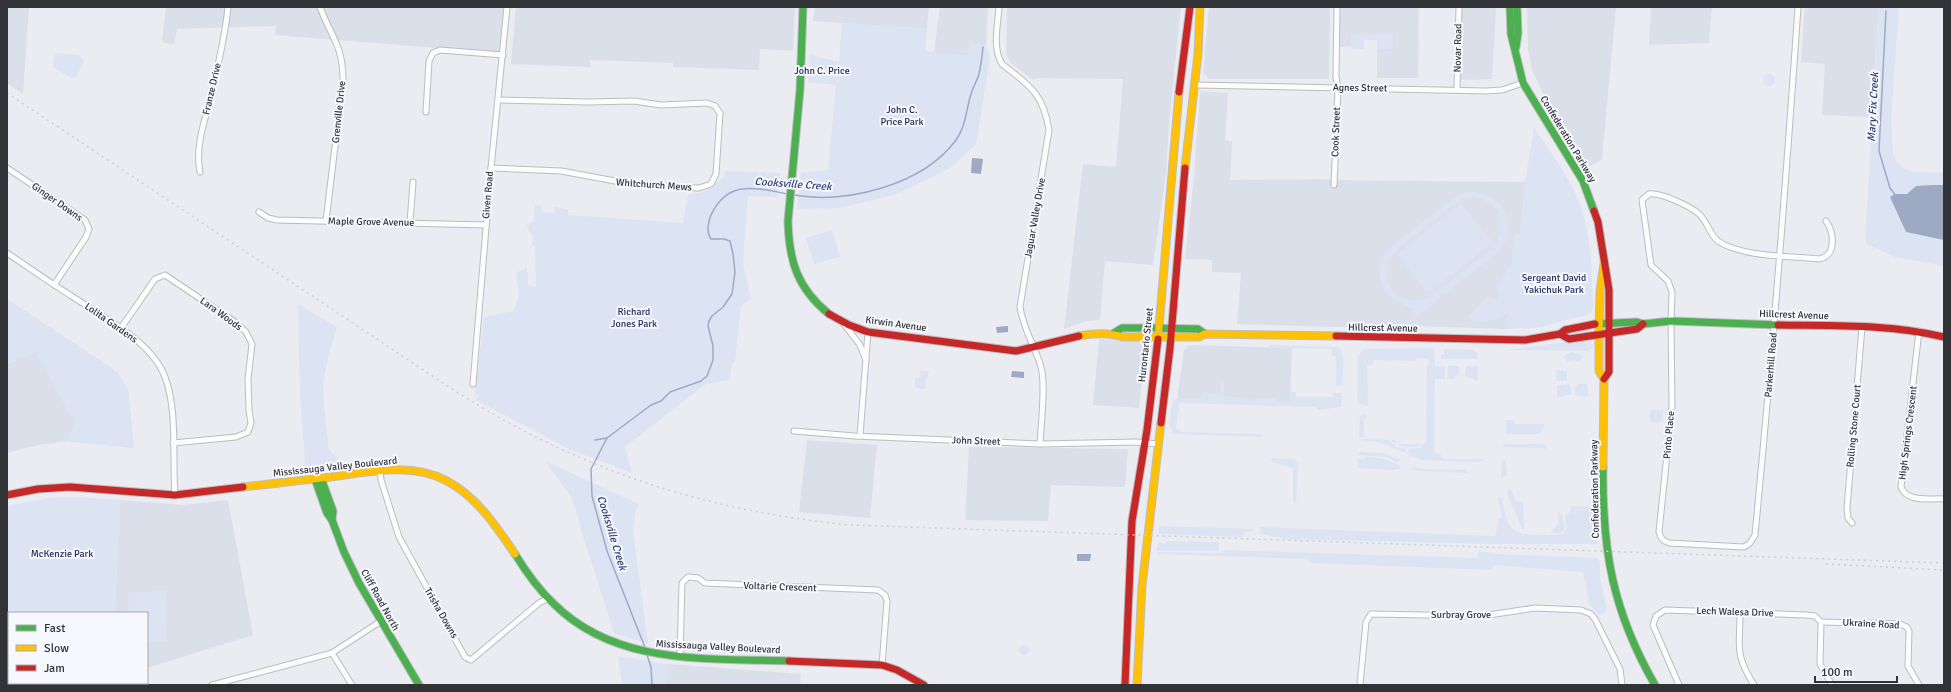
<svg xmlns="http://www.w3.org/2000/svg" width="1951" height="692" viewBox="0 0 1951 692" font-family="Signika,sans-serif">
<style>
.built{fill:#dadfea}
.green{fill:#dce3f3;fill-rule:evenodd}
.water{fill:#9ea9c4}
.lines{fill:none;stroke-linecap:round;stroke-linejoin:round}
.stream{stroke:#9ea9c4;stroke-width:1.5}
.street-casing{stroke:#bcbdc1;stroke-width:7}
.fast-casing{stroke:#bcbdc1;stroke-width:9}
.slow-casing{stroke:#bcbdc1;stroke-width:9}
.jam-casing{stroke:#bcbdc1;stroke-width:9}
.street{stroke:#fcfcfd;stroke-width:5}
.fast{stroke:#4caf50;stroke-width:7}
.slow{stroke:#ffc107;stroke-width:7}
.jam{stroke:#c62828;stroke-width:7}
.rail{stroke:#cdcdcf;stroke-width:1.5;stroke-dasharray:2 4;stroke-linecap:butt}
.labels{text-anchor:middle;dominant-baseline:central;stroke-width:4;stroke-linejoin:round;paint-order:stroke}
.street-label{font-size:10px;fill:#323337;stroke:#f6f8fe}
.park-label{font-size:10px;fill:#192858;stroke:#f6f8fe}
.water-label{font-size:11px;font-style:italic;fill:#304274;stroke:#f6f8fe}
</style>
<rect width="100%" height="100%" fill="#eaecf1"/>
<g class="built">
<path d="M7,7h22l-6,87 -16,-11z"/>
<path d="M166,7h338l-5,46 -224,-18 1,-9 -99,3 -3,16 -12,-3z"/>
<path d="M516,7h279l-2,44 -33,-2 -1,21 -86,-3v-4l-83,-3 1,7 -80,-3z"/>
<path d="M815,7h114l-2,22 -114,-8z"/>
<path d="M940,7h48l-2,38 -16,-1 -1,12 -35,-3z"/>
<path d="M1007,7h174l-12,116 -3,50 -13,92 -48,-4 -5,59 -13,1 -23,8 19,-165 33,3 7,-88 -86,-1 -4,2 -23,-18 -4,-8z"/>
<path d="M1209,7h121l-1,72h-120l-6,-6z"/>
<path d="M1340,7h79l-1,71h-41v-44l-25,1 -1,11 -11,1z"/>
<path d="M1462,7h34l-4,72 -30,1 -3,-2z"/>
<path d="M1527,7h89l-14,152 -13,8 -47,-75 -10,-22 -4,-20z"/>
<path d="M1651,7h61l-3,36 -60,2z"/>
<path d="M1805,7h74l-8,110 -49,-2 3,-51 -24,-2z"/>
<path d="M1200,91l28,2 -3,47 7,2 -2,38 92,-1 16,1 187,2 -8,99 -11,48 -93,-3 -79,1 -97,-3 4,-51 -29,-1v-12l-27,-1 9,-82z"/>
<path d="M7,299l110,73 11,18 6,58 -67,-7 -29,4 -31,8z"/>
<path d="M1099,339l38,2 8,4 -6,63 -46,-3z"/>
<path d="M1190,345l102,3 -2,54 -113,-1 7,-51z"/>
<path d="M807,440l70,5 -7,73 -71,-6z"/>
<path d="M969,447l159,2 -3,38 -74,-2 -3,36 -83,-1z"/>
<path d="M120,500l63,5 45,-5 25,135 -106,33v-55h-32z"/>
<path d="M667,664l134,10 -1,11h-133z"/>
</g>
<g class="green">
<path d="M1879,7h20l-8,112 2,35 3,7 7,7 11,4 30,1v93l-49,-9 -30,-14z"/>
<path d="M842,23l85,6 -2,22 44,5 1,-13 16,2 4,13 -14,86 -27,25 -55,26 -54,13 -43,1 4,-36 27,-3 8,-85 -28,-3 2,-27 29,7z"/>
<path d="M1393,34v15h-16v-9h-13v9h-11l-2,-3v-11z"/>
<path d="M55,53l24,2 5,7 -8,15 -5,1 -18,-11z"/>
<circle cx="1769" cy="80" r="6"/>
<path d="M1534,128c21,30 45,62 52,97 6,27 6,56 7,83l-2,4 -5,3 -49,13 -31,1 4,-17c-15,8 -27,14 -43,6l21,-22 8,4 4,-4 -4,-8 16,-25 2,-29h7l4,-52z"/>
<path d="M725,171l55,2 -3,24 -29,-1 -5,67 8,36 -10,7 -6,56 -3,2 -2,16 -24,4 -81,63 7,26 -63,-24 -93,-49 3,-4 -4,-2 9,-77 30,-6 5,-17 -3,-21 11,-6 1,18 8,2 -1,-41h-3l1,-9 -7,-12 8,-4 1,-16 7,1v6l12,1 1,-6 13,2v6l115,8 5,-28 18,-4 18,-14z"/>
<path d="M1468,191c14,2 28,5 36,19 6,11 5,27 -2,38 -7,9 -19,16 -28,23 -20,16 -39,31 -58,46l-4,-4 4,-4c-32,-8 -48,-31 -27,-61l67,-52zM1477,197c25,8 32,29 16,51l-63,49c-33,13 -57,-17 -35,-46l64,-50 8,-3z"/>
<path d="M1461,203l32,40 -65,50 -31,-39z"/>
<path d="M832,230l8,27 -26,7 -8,-26z"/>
<path d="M7,299l110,73 11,18 6,58 -67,-7 9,-23 -6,-3 -34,-63 -29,13z"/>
<path d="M298,304l39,23 -9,31 -5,24 1,25 5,43 9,9v3l-35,5 2,-4 -5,-66z"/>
<path d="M1587,339l7,7 -5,5 -82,-1z"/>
<path d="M1269,345l69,2c9,7 4,28 4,38l-6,1v-30h-4v-7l-63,-1z"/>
<path d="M1434,348l1,18h10v13h-10l-1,74h5l5,6h41l1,1 -7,2 -57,-2 -15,-6 2,-5 11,-1 2,-4 4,-1 1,-78h2v-6l-13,-1v3l-43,-1 -1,5h-5l1,41 -9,-2 -2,-4 1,-40c0,-5 2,-8 7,-11z"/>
<path d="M1444,349l29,1 4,3 1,6h-37v-5h3z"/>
<path d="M1571,352l9,2 4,3 -6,5 -3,-2 -7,2 -5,-6z"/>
<path d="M1448,366h11l1,10 -3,-1 -3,4h-7z"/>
<path d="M1466,366h12v15l-13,-5z"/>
<path d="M921,370l8,1 -1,6h-2l-1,12 -10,-1v-10h5z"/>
<path d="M1556,370l11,1v10h-11z"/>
<path d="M1221,380l3,3v13l24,2 1,3h3v-2l23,-1 2,4h13v-10h6v5h37v-4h9l-1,14 -24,3v-3l-137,-4 -4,24 5,5 82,2 -1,3 -89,-3 -4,-9 4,-26 28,-1 1,-6 18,1z"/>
<path d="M1569,384l2,3v8h-6l-1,2h-7v16v-27z"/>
<path d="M1578,384h8l2,2v11l-13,-2v-8z"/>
<path d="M1650,410h13l-1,12h-12z"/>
<path d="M1363,415l5,1 -4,3v19h-5l1,-21z"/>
<path d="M1506,420h8l1,4h29l-1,5 -4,5h-33z"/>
<path d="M1364,439l24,1 8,7 10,2 -2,3 -22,-9 -21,-3z"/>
<path d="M1390,440h5l1,4h25l-3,3c-9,0 -21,0 -28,-7z"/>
<path d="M1505,444h40l2,4 -3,1v-1l-42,-1z"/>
<path d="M1359,452l23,1 19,7 -5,2 -11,-5 -26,-2z"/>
<path d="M1365,457l16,1 17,7 2,4h-5v1l-37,-2v-9h7z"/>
<path d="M1272,458l23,1v4h3l-2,40 -3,-2v-33l-22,-6z"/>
<path d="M1502,460h3l2,15 -6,4z"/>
<path d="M545,461l94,43 -4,9 -2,18 15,113 -34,-11 -30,-94 -12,-41z"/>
<path d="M1412,467l10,2 45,1v3l-52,-2 -4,-2z"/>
<path d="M1510,488l6,13 4,1 3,-2 1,29h-2l-15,-36z"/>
<path d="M75,497l45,3 -5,113h-106v46l-2,-2v-151l41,-8z"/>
<path d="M1502,497c4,29 9,39 39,38 7,0 15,0 22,-1l4,-5 -2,-13 5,-3 1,-7 22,1 1,26 4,11h-104l-209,-5 -24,-5 -2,-7 236,9 4,-18h3l-4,-20z"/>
<path d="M1558,512l4,2 3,15 -5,4h-10l8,-9z"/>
<path d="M1159,526l95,3v2l-10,1 -1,5 -84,-3z"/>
<path d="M1166,541l53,1v9h-62l1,-9 8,2z"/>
<path d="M1223,550l255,8 1,-7 17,3 102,4 2,5v14l7,33 -7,6 -11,-12 -6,-32 -90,-7 -1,5 -181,-7 -5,-4 -149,-5v-2l65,1z"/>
<path d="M166,591l1,51h-20v-29h-18v-21z"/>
<circle cx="1024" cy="650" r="5"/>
<path d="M618,656l49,8v21h-45z"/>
<path d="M30,683h85l2,2h-86z"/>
</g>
<g class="water">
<path d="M972,158l11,1 -2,15 -10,-1z"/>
<path d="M1933,185h11v55l-38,-8 -16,-35 5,-3h12l9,-8z"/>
<path d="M1008,326v6l-11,1 -1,-6z"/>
<path d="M1012,371l12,1v6l-13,-1z"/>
<path d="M1077,554h14l-1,7h-13z"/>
</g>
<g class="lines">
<g class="stream">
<path d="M1886,11l-7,140 11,37 6,8"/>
<path d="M794,195c53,9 129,-10 162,-55 10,-14 10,-30 15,-46 2,-7 6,-13 8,-20 2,-8 3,-18 4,-27"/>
<path d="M595,440l12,-2"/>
<path d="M646,650l-39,-99 -15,-55 -1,-27 16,-31 44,-33 10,-4 9,-9 31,-11 6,-5 6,-16v-14l-5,-20 1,-5 3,-5 11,-9 9,-13 3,-22 -2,-18 -3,-13 -6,-2h-13c-5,-7 -3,-16 0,-24 17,-36 44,-27 77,-21"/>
<path d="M647,655l4,12 1,18"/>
</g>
<g class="street-casing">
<g id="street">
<path d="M320,7c11,30 23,38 23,73l-17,141"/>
<path d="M999,7c-1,18 -7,41 3,57 28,22 41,29 47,66l-29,177c3,22 15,39 21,60 5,18 0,57 -1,77"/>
<path d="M1798,7c-12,176 -26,352 -43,528l-5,8 -6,4 -75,-4c-6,-2 -8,-4 -10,-11l13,-126 -1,-85 1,-29 -4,-11 -17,-16 -9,-65 7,-6c11,-2 41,12 50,20 9,8 10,20 19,27 23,16 73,15 101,18 18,-3 15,-27 7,-38"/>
<path d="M1195,85l291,6 16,-1 21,-7"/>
<path d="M1457,89l2,-82"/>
<path d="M426,112l3,-51 4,-8 7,-3 63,5"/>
<path d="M7,168l78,52 4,9 -3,8 -32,48"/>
<path d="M491,168l70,3 76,14 62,3 12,-4 5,-10 4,-61 -5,-7 -8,-3 -46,2 -27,-4 -46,1 -90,-2"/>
<path d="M200,172c-5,-23 4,-50 10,-72 7,-31 15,-61 18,-93"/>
<path d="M1334,185l4,-97 -2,-11 1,-70"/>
<path d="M259,212l9,6 9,2 209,5"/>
<path d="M410,223l3,-41"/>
<path d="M7,253c21,14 42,29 63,42 31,21 82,46 95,82 13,34 7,82 10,118"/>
<path d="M844,324l16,21 6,15"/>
<path d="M121,328l34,-49 10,-4 70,47 11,10 6,12 -4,35 1,31 2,13 -3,9 -12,5 -63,6"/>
<path d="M1919,331l-18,156c6,16 29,11 43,12"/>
<path d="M473,384l18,-216 16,-161"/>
<path d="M794,431l61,5 185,8 97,-2 21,2"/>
<path d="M860,436l8,-104"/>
<path d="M380,471l1,9 18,57 66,120 6,3 68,-57 8,-4"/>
<path d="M1852,523l-4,-5 -1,-10 15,-181"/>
<path d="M1740,613c0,34 -6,40 14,72"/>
<path d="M1821,622l79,2 7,3 2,4 -1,35 11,19"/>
<path d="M332,653l20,32"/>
<path d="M680,657l2,-74 6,-6 10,1 7,5 173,7 7,5 2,6 -5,64"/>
<path d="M212,685l120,-32 49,-32"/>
<path d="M1360,685l6,-63 5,-8 111,2 53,-8 46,2 10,4 4,5 25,50 2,16"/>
<path d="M1679,685l-26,-60 3,-9 9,-6 141,5 9,1 6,6 -1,42 12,21"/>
</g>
</g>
<g class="fast-casing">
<g id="fast">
<path d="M803,7l-3,83 -12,131c1,40 9,67 41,93"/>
<path d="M1510,7l1,27 12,49 60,98 11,30"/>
<path d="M1516,47l2,-14 -1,-26"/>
<path d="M1595,324l42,-2 6,2 28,-3 107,4"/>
<path d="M1114,333l8,-5h28l48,1 7,5"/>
<path d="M1603,467c-1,84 10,145 52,218"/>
<path d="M321,478l12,33 -1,9"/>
<path d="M315,479l12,34 5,7 12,32 15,31 60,102"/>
<path d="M515,554c11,18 23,35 39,50 62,62 154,54 235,57"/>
</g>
</g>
<g class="slow-casing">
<g id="slow">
<path d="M1185,168l13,-114 2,-47"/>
<path d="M1079,336c15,-3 29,-4 44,1h76l6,-3 131,2"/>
<path d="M1158,339l21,-247"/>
<path d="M1603,467l1,-88 -5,-8v-40l1,-40 4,-27"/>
<path d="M243,487c29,-3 59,-7 88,-10 38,-5 81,-15 116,4 30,16 49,45 68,73"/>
<path d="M1137,685l5,-99 19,-163"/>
</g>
</g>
<g class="jam-casing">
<g id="jam">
<path d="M1179,92l11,-85"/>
<path d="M1594,211l4,11 11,68v82l-5,7"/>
<path d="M829,314l20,11 19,7 148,19 63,-15"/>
<path d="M1778,325c55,1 112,-1 166,12"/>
<path d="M1560,334l9,5 68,-10 6,-5"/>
<path d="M1336,336l189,4 35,-6 5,-4 30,-6"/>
<path d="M1161,423l9,-75 15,-180"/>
<path d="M7,495l31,-6 32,-2 105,8 68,-8"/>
<path d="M789,661l93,4 15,5 27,15"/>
<path d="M1125,685l7,-164 15,-91 11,-91"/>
</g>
</g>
<use href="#street" class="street"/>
<use href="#fast" class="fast"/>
<use href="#slow" class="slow"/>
<use href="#jam" class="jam"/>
<g class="rail">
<path d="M7,93l442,294c127,82 251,123 401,138l1094,38"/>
<path d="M1826,564l118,6"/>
</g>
</g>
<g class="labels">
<g class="street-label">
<text transform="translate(1458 48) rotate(-89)">Novar Road</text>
<text transform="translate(1360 88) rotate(1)">Agnes Street</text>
<text transform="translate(212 89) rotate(-77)">Franze Drive</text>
<text transform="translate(339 112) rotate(-84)">Grenville Drive</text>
<text transform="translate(1336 132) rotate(-88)">Cook Street</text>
<text transform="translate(1568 139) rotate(59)">Confederation Parkway</text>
<text transform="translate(654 185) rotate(4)">Whitchurch Mews</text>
<text transform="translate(488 195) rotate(-85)">Given Road</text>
<text transform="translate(57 202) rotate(35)">Ginger Downs</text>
<text transform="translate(1035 218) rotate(-80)">Jaguar Valley Drive</text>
<text transform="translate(371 222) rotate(1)">Maple Grove Avenue</text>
<text transform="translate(221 314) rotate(36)">Lara Woods</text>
<text transform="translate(1794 315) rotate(2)">Hillcrest Avenue</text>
<text transform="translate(111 323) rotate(35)">Lolita Gardens</text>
<text transform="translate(896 324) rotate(8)">Kirwin Avenue</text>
<text transform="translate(1383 328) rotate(1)">Hillcrest Avenue</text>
<text transform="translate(1146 345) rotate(-84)">Hurontario Street</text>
<text transform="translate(1771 365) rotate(-85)">Parkerhill Road</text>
<text transform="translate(1854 426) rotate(-85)">Rolling Stone Court</text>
<text transform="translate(1908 433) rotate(-83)">High Springs Crescent</text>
<text transform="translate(1669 435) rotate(-85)">Pinto Place</text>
<text transform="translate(976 441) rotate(2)">John Street</text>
<text transform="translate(335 467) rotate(-6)">Mississauga Valley Boulevard</text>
<text transform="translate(1595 489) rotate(-91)">Confederation Parkway</text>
<text transform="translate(780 587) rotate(2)">Voltarie Crescent</text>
<text transform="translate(380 600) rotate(61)">Cliff Road North</text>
<text transform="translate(1735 612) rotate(2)">Lech Walesa Drive</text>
<text transform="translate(441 613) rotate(60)">Trisha Downs</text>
<text x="1461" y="615">Surbray Grove</text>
<text transform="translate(1871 624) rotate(3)">Ukraine Road</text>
<text transform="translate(718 647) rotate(3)">Mississauga Valley Boulevard</text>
</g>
<g class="park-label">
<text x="822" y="71">John C. Price</text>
<text x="902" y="110">John C.<tspan x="902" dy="12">Price Park</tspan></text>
<text x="1554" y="278">Sergeant David<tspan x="1554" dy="12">Yakichuk Park</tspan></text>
<text x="634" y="312">Richard<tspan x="634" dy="12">Jones Park</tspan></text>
<text x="62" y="554">McKenzie Park</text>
</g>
<g class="water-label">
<text transform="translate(1873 107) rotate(-87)">Mary Fix Creek</text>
<text transform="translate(793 184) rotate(4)">Cooksville Creek</text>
<text transform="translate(612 533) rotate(73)">Cooksville Creek</text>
</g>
</g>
<rect width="1951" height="692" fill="none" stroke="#323337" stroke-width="16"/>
<rect x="8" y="612" width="140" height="72" fill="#f6f8fe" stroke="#a8a9ae"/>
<rect x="16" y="625" width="20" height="6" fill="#4caf50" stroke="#a8a9ae"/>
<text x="44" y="632" font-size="12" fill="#323337">Fast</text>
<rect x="16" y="645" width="20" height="6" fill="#ffc107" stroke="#a8a9ae"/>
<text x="44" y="652" font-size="12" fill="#323337">Slow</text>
<rect x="16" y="665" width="20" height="6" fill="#c62828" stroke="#a8a9ae"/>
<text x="44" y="672" font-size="12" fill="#323337">Jam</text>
<path d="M1815 676v6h82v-6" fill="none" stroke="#323337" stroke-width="2"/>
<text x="1821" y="676" font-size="12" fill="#323337" stroke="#f6f8fe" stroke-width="3" paint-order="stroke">100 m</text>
</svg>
